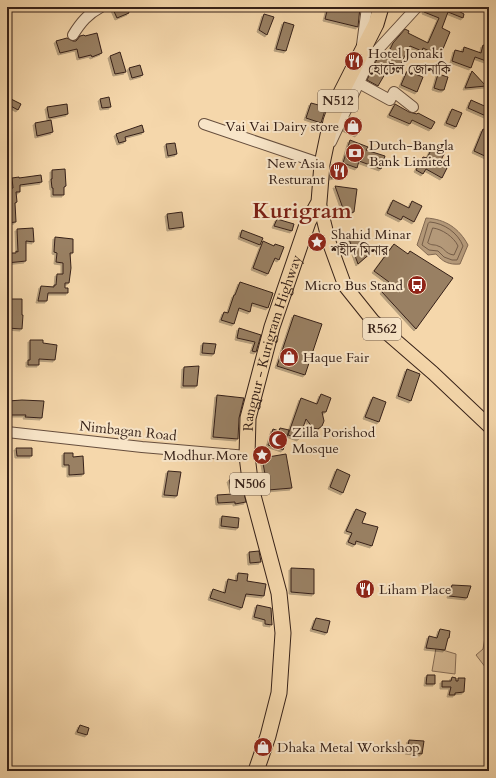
<svg xmlns="http://www.w3.org/2000/svg" width="496" height="778" viewBox="0 0 496 778" font-family="Cardo,'Noto Serif Bengali',serif">
<style>
.green{fill:#d5b892;stroke:#866c55}
.water{fill:#b49979;stroke:#826952}
.lines{fill:none;stroke-linecap:round;stroke-linejoin:round}
.shore{stroke:#755d48;stroke-width:1}
.building{fill:#998064;stroke:#362118;filter:url(#shadow)}
.minor-casing{stroke:#664e3d;stroke-width:12}
.major-casing{stroke:#362118;stroke-width:15}
.highway-casing{stroke:#362118;stroke-width:17}
.minor{stroke:#f8e5c8;stroke-width:10}
.major{stroke:#f5d7ab;stroke-width:13}
.highway{stroke:#f5d7ab;stroke-width:15}
.labels{text-anchor:middle;dominant-baseline:central;stroke-width:4;stroke-linejoin:round;paint-order:stroke}
.shield{fill:#f8e5c8;stroke:#705c4d;stroke-width:1}
.shield-label{font-size:13px;font-weight:bold;fill:#362118}
.poi-label{font-size:14px;fill:#362118;stroke:#f8e5c8;text-anchor:start}
.street-label{font-size:14px;fill:#362118;stroke:#f8e5c8}
.town-label{font-size:22px;font-weight:bold;fill:#7a1f14;stroke:#f8e5c8}
</style>
<defs>
<filter id="shadow"><feDropShadow dx="-2" dy="2" stdDeviation="0" flood-color="#0004"/></filter>
</defs>
<rect width="100%" height="100%" fill="#f5d7ab"/>
<filter id="stains"><feTurbulence type="fractalNoise" baseFrequency=".005" numOctaves="4"/><feColorMatrix values="0 0 0 0 .2 0 0 0 0 .09 0 0 0 0 .02 0 0 0 .5 -.17"/></filter>
<radialGradient id="worn" r=".72"><stop offset=".6" stop-color="#630" stop-opacity="0"/><stop offset="1" stop-color="#630" stop-opacity=".3"/></radialGradient>
<g class="green">
<path d="M487,626h2v46l-13,-17 7,-6z"/>
<path d="M436,648l20,6 -1,20 -23,-3z"/>
</g>
<path class="water" d="M426,218c19,1 33,10 42,27l-8,19c-11,1 -17,-2 -24,-10l-8,1 -11,-10z"/>
<g class="lines">
<g class="shore">
<path d="M430,222c14,1 28,11 33,24l-6,14h-5l-8,-3 -6,-6 -9,-1 -7,-5 6,-21z"/>
<path d="M433,228c9,1 21,9 25,18l-4,9c-9,-1 -9,-7 -16,-9 -4,-2 -6,0 -10,-3z"/>
</g>
</g>
<g class="building">
<path d="M112,7h15l2,6 -12,5z"/>
<path d="M328,7h32l-2,20 -33,-8z"/>
<path d="M426,7h25l13,7 -1,4 -15,-6 -6,16 8,4 -10,24 -17,-8 -1,3 -12,-5 -13,25 -8,-4 -11,19 -11,-6 9,-19 7,-7 4,2 6,-13 12,-14 4,2 -1,2 20,10 11,-25 -15,-6z"/>
<path d="M264,14l10,3 -7,18 -8,-5z"/>
<path d="M284,22l10,3 -8,26 -10,-2z"/>
<path d="M97,33l5,20 -10,4 -1,-2 -12,3 -2,-9 -17,4 -4,-12 11,-3 6,3h3l4,-5 4,-1 1,1z"/>
<path d="M483,45l6,2v15l-14,-5 -4,11 -19,-7 3,-11 8,2 1,-5 17,6z"/>
<path d="M120,52l6,20 -11,2 -5,-18z"/>
<path d="M140,65l3,10 -11,3 -3,-10z"/>
<path d="M407,71l16,6 -6,15 -16,-7z"/>
<path d="M472,71l14,15 -21,2z"/>
<path d="M438,74l10,3 -4,13h-4l-6,-2z"/>
<path d="M7,97l14,7 -3,6 -11,-6z"/>
<path d="M109,97l2,10 -9,1 -2,-9z"/>
<path d="M471,100l18,8 -3,8 -18,-8z"/>
<path d="M311,103l15,4 -5,16 -15,-5z"/>
<path d="M67,104l1,10 -19,4 -2,-11z"/>
<path d="M395,104l14,8 8,2 1,-1 17,9 -4,7 -19,-9 -2,4 -21,-9z"/>
<path d="M452,109l10,4 -6,14 -10,-4z"/>
<path d="M350,117l11,5 -4,13 -13,-6z"/>
<path d="M51,120l2,12 -16,4 -2,-13z"/>
<path d="M142,125l2,7 -19,5 1,4 -7,2 -3,-9z"/>
<path d="M483,129l6,2v22l-2,4 -13,-6z"/>
<path d="M350,140l18,7 -2,3 19,6 -4,13 -22,-8 -2,7 -14,-5z"/>
<path d="M175,143l2,11 -9,2 -2,-12z"/>
<path d="M434,144l12,6 -7,14 8,4 -5,10 -16,-9 -3,5 -7,-4 7,-13 4,1z"/>
<path d="M346,166l1,8 -16,4 1,-10z"/>
<path d="M65,169l1,17 -2,1v8h-11v-7h-1l-1,-9h1v-9z"/>
<path d="M41,175l1,7 -22,3v7h-4l1,10 -2,1 1,19 -9,1v-34l6,-1 -1,-10 7,-1v1z"/>
<path d="M335,186l22,3 -3,23 -9,2z"/>
<path d="M393,200l16,8 3,-7 10,5 -8,16 -11,-6 -2,4 -14,-7z"/>
<path d="M182,212l2,15 -15,2 -2,-15z"/>
<path d="M277,219l17,5 -2,7 -18,-5z"/>
<path d="M33,228l1,14 -8,-1v20l-19,2v-10h9v-2l2,1 -1,-23z"/>
<path d="M242,230l21,8 -3,7 -20,-8z"/>
<path d="M361,236v7l12,8 -15,13 -9,-25z"/>
<path d="M55,237l18,2v14h-3l1,15 -2,15h-4v5h3v5h-20l-1,8h-9l3,-15 13,1v-2h2l1,-11h6v-11l-7,-1 1,-9 -3,-1z"/>
<path d="M263,241l11,5 1,-2 9,3 -5,13 -4,-2 -7,16 -15,-6z"/>
<path d="M394,244l14,10 2,-3 43,27 -37,51 -34,-37 7,-10 -15,-11z"/>
<path d="M240,282l33,11 -5,15 -16,-5 -2,9 -11,-4 -5,16 -13,-4 3,-8 4,1 6,-18h1z"/>
<path d="M8,299h14v16h1l-1,14 -15,-1z"/>
<path d="M294,315l28,9 -17,51 -28,-9z"/>
<path d="M239,328l22,7 -5,17 -4,-1 3,-9 -18,-4z"/>
<path d="M30,340h13v3l14,2 -2,15 -16,-1v6h-11v-5h2z"/>
<path d="M203,343l13,1 -2,10 -12,-1z"/>
<path d="M199,366l-2,20h-14l1,-19z"/>
<path d="M407,369l13,5 -9,27 -13,-5z"/>
<path d="M321,394l10,4 -5,14h-4l2,9 -2,5 -4,3 -5,-1 -7,-9 -7,20 -11,-4 13,-37 16,6z"/>
<path d="M217,395l27,3 -5,20 -1,21 -25,-2z"/>
<path d="M373,397l13,5 -7,20 -14,-5z"/>
<path d="M22,400l22,1 -2,17 -17,-1 1,-2h-18v-14z"/>
<path d="M280,428l9,2 -6,20 -15,-5 5,-16 6,2z"/>
<path d="M16,448h16v8h-15z"/>
<path d="M64,453h9v4l10,-1 1,18 -15,1v-10h-5z"/>
<path d="M286,454l6,34 -24,2 -6,-32z"/>
<path d="M337,469l13,6 -7,18 -13,-6z"/>
<path d="M168,471l13,1 -4,24 -13,-1z"/>
<path d="M241,478l5,24 -11,2v-2l-17,1 -1,-8 16,-1 -4,-14z"/>
<path d="M356,509l10,4 -4,10 16,4 -6,19 -16,-5 -1,4 -7,-3 4,-9 -6,-2z"/>
<path d="M222,516l17,2 -1,10 -17,-2z"/>
<path d="M259,551l2,11 -11,1 -1,-11z"/>
<path d="M291,568l23,1v25l-23,-2z"/>
<path d="M238,573l10,1 -1,7 19,3 -2,12 -18,-2 -4,14 -32,-10 3,-9 12,4 3,-14 9,2z"/>
<path d="M452,585l19,1 -4,12 -18,-2z"/>
<path d="M257,605l14,3 1,17 -7,-1v-4l-11,-3z"/>
<path d="M316,618l14,3 -3,12 -15,-4z"/>
<path d="M440,629l10,2 -1,7h-1l-3,12 -19,-2 3,-12 8,2z"/>
<path d="M427,675h8v9h-9z"/>
<path d="M452,677l4,1v3h2v-3h7l-1,14 -9,1v2h-6l2,-8h-9v-6h9z"/>
<path d="M80,725l9,3 -2,7 -10,-3z"/>
<path d="M409,740l15,1 -2,13 -15,-2z"/>
</g>
<g class="lines">
<g class="minor-casing">
<g id="minor">
<path d="M73,35c8,-13 15,-21 28,-28"/>
<path d="M362,45l5,-38"/>
<path d="M359,83l31,17 4,-8 19,15"/>
<path d="M204,124l118,40 2,-5"/>
<path d="M331,142l40,-85 46,-50"/>
<path d="M7,432l135,15 105,9"/>
</g>
</g>
<g class="major-casing">
<path id="major" d="M319,202l10,40 16,44 28,35 60,52 56,53"/>
</g>
<g class="highway-casing">
<g id="highway">
<path id="s1" d="M256,771l12,-35 11,-43 4,-60 -4,-40 -28,-105 -4,-32 1,-38 24,-91 36,-105 11,-20 3,-38 9,-43 10,-28 35,-69 5,-17"/>
</g>
</g>
<use href="#minor" class="minor"/>
<use href="#major" class="major"/>
<use href="#highway" class="highway"/>
</g>
<defs>
<g id="restaurant-disc" transform="scale(1)"><circle r="9.5" fill="#8f2418" stroke="#f8e5c8"/><path d="M-5-6h1v4h1v-4h1v4h1v-4h1v5L-1.5 .5V6h-2V.5L-5-1ZM5-6V6H3V1.5H1.5Q1.5-4 5-6Z" fill="#fff"/></g>
<g id="shop-disc" transform="scale(1)"><circle r="9.5" fill="#8f2418" stroke="#f8e5c8"/><path d="M-5-2.5h2.3a2.7 3.5 0 0 1 5.4 0H5L5.5 6h-11ZM-1.5-2.5h3a1.5 2.3 0 0 0-3 0Z" fill="#fff"/></g>
<g id="bank-disc" transform="scale(1)"><circle r="9.5" fill="#8f2418" stroke="#f8e5c8"/><path d="M-6-4H6V4H-6ZM0-2.3a2.3 2.3 0 1 0 0 4.6a2.3 2.3 0 1 0 0-4.6Z" fill="#fff"/></g>
<g id="sight-disc" transform="scale(1)"><circle r="9.5" fill="#8f2418" stroke="#f8e5c8"/><path d="M0-6L1.8-2.2L6-1.7L2.9 1.2L3.7 5.4L0 3.3L-3.7 5.4L-2.9 1.2L-6-1.7L-1.8-2.2Z" fill="#fff"/></g>
<g id="bus-disc" transform="scale(1)"><circle r="9.5" fill="#8f2418" stroke="#f8e5c8"/><path d="M-5-6H5V4H4V6H2V4H-2V6H-4V4H-5ZM-3.5-4V0h7V-4ZM-3.5 1.2v1.5H-2V1.2ZM2 1.2v1.5H3.5V1.2Z" fill="#fff"/></g>
<g id="mosque-disc" transform="scale(1)"><circle r="9.5" fill="#8f2418" stroke="#f8e5c8"/><path d="M3.5-4.9A6 6 0 1 0 3.5 4.9A5 5 0 1 1 3.5-4.9Z" fill="#fff"/></g>
</defs>
<g fill-rule="evenodd">
<use href="#restaurant-disc" x="354" y="61"/>
<use href="#shop-disc" x="353" y="126"/>
<use href="#bank-disc" x="355" y="153"/>
<use href="#restaurant-disc" x="339" y="171"/>
<use href="#sight-disc" x="317" y="242"/>
<use href="#bus-disc" x="417" y="285"/>
<use href="#shop-disc" x="289" y="357"/>
<use href="#mosque-disc" x="278" y="440"/>
<use href="#sight-disc" x="262" y="455"/>
<use href="#restaurant-disc" x="365" y="589"/>
<use href="#shop-disc" x="263" y="747"/>
</g>
<g class="labels">
<g class="shield">
<rect x="318" y="90" width="40" height="22" rx="3"/>
<rect x="363" y="318" width="38" height="22" rx="3"/>
<rect x="230" y="473" width="40" height="22" rx="3"/>
</g>
<g class="shield-label">
<text x="338" y="101">N512</text>
<text x="382" y="329">R562</text>
<text x="250" y="484">N506</text>
</g>
<g class="poi-label">
<text x="368" y="53">Hotel Jonaki<tspan x="368" dy="16">হোটেল জোনাকি</tspan></text>
<text x="339" y="126" text-anchor="end">Vai Vai Dairy store</text>
<text x="369" y="145">Dutch-Bangla<tspan x="369" dy="16">Bank Limited</tspan></text>
<text x="325" y="163" text-anchor="end">New Asia<tspan x="325" dy="16">Resturant</tspan></text>
<text x="331" y="234">Shahid Minar<tspan x="331" dy="16">শহীদ মিনার</tspan></text>
<text x="403" y="285" text-anchor="end">Micro Bus Stand</text>
<text x="303" y="357">Haque Fair</text>
<text x="292" y="432">Zilla Porishod<tspan x="292" dy="16">Mosque</tspan></text>
<text x="248" y="455" text-anchor="end">Modhur More</text>
<text x="379" y="589">Liham Place</text>
<text x="277" y="747">Dhaka Metal Workshop</text>
</g>
<g class="street-label">
<text stroke="none"><textPath href="#s1" startOffset="439">Rangpur - Kurigram Highway</textPath></text>
<text transform="translate(128 431) rotate(6)">Nimbagan Road</text>
</g>
<g class="town-label">
<text x="302" y="211">Kurigram</text>
</g>
</g>
<rect width="496" height="778" fill="none" stroke="#f5d7ab" stroke-width="24"/>
<rect x="8" y="8" width="480" height="762" fill="none" stroke="#362118" stroke-width="2"/>
<rect x="12" y="12" width="472" height="754" fill="none" stroke="#362118"/>
<rect width="100%" height="100%" filter="url(#stains)"/>
<rect width="100%" height="100%" fill="url(#worn)"/>
</svg>
